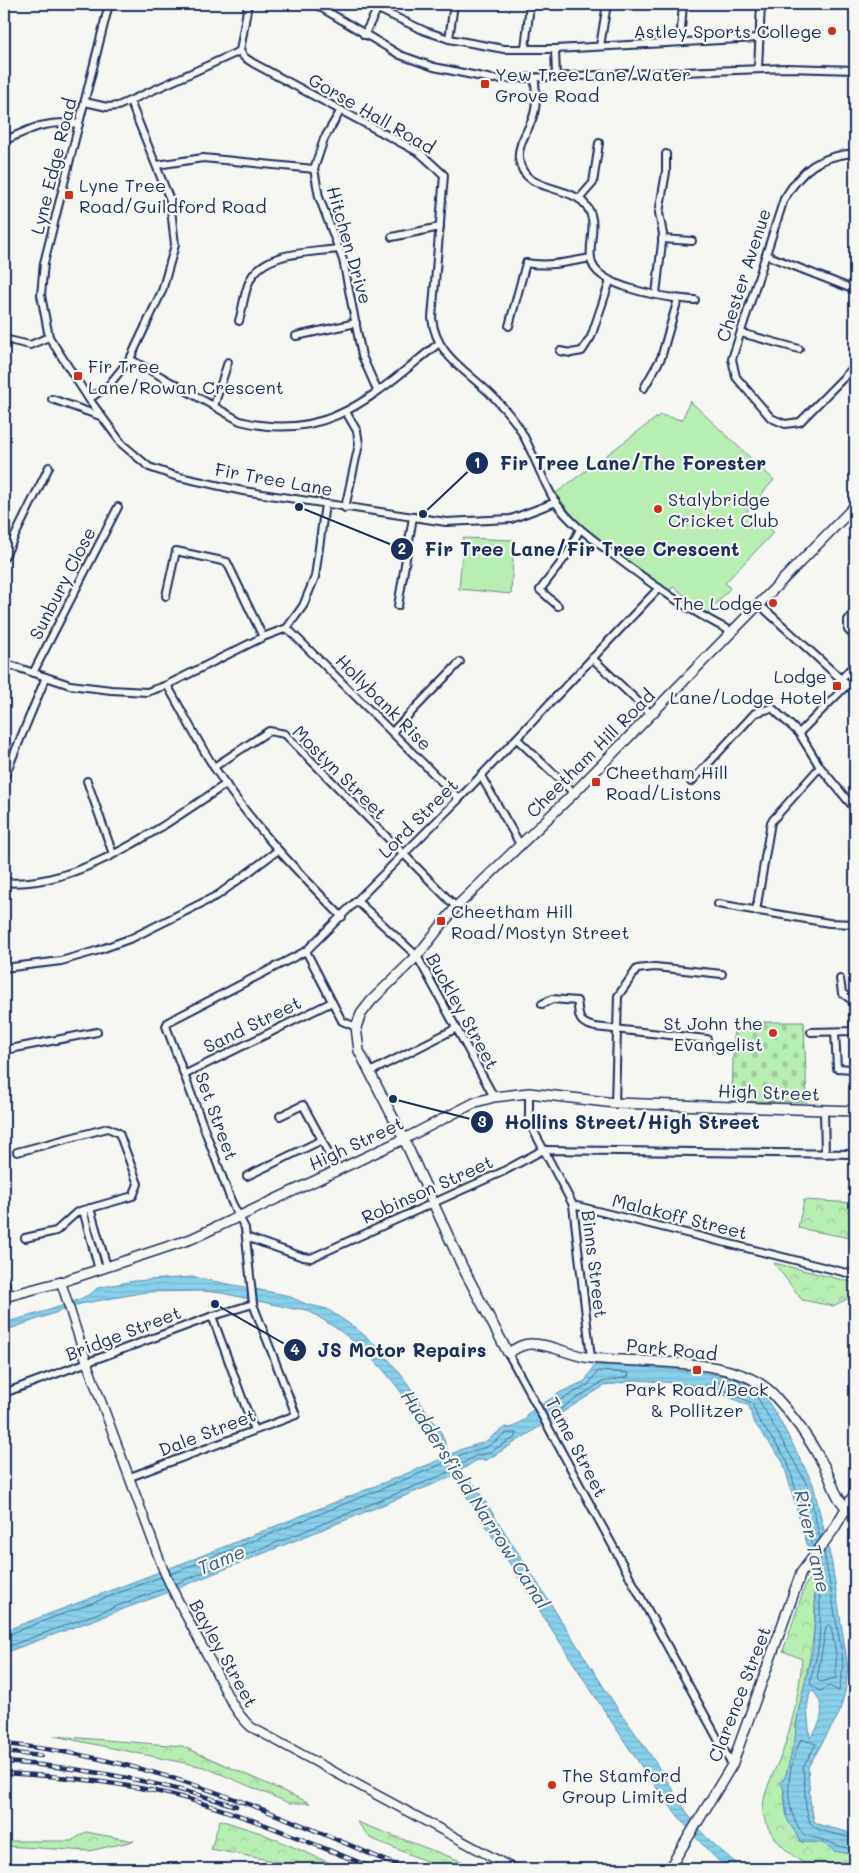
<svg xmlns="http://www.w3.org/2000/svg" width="859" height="1873" viewBox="0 0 859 1873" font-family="Mali,sans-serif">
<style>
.forest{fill:url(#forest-crowns);stroke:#698e88}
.cemetery{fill:url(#cemetery-stones);stroke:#698e88}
.pitch{fill:#b7eeb1;stroke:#698e88}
.water{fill:url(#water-rules);stroke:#5d90b3;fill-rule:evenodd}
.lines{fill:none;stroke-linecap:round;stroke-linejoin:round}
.shore{stroke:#476f96;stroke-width:1}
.minor-casing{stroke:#1b2f5e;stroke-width:10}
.tertiary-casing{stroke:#1b2f5e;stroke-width:11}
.secondary-casing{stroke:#1b2f5e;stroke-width:12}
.minor{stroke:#f6f6f2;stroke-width:6}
.tertiary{stroke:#f6f6f2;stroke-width:8}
.secondary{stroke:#f6f6f2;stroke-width:9}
.rail-casing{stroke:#1b2f5e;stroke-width:4.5}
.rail{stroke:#f6f6f2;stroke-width:2.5;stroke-dasharray:8;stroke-linecap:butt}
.poi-dot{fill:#c8321e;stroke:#f6f6f2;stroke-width:2}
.labels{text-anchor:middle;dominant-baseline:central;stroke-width:4.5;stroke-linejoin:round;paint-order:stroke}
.poi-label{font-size:18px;fill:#1b2f5e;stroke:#f6f6f2;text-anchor:start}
.street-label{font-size:18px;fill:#1b2f5e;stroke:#f6f6f2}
.water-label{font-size:19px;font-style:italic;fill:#365781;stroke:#f6f6f2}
.leader{fill:none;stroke:#1b2f5e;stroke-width:2}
.callout-dot{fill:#1b2f5e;stroke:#f6f6f2;stroke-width:2}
.mark-label{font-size:15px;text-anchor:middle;font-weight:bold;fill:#fff}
.callout-label{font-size:19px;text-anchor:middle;font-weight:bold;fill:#1b2f5e;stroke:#f6f6f2;stroke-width:4.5;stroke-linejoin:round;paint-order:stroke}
</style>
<defs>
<pattern id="forest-crowns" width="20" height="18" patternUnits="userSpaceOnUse" patternTransform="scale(1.25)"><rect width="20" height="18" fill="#b7eeb1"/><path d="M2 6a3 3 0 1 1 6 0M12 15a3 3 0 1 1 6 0" fill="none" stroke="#9dcc9b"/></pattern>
<pattern id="cemetery-stones" width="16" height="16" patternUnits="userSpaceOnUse" patternTransform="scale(1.25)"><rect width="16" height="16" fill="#b7eeb1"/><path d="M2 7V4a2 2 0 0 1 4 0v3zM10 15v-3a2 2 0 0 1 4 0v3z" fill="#9dcc9b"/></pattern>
<pattern id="water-rules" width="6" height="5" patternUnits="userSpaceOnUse" patternTransform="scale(1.25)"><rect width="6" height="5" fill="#89d0eb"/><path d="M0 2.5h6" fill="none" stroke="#76b3cc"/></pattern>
</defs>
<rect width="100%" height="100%" fill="#f6f6f2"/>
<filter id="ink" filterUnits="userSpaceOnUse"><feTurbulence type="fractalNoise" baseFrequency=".02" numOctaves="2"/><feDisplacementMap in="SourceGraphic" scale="10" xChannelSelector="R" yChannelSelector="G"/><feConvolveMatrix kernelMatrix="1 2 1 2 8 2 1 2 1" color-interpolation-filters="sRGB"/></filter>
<g filter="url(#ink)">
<g class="forest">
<path d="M804,1200l51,3v36l-57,-11z"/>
<path d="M774,1263l81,20v16l-4,-2 -18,9 -31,-6z"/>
<path d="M812,1573c9,59 -6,96 -16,152l-1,15 -10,38 -3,2 5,39 16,24 2,-2 18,2 12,8 20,4v14c-11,0 -23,2 -34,0 -23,-3 -58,-35 -58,-59 0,-21 14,-42 21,-62 9,-28 16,-60 18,-89l-19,-8 22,-65z"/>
<path d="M54,1736l128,10 128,57h-21l-85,-36z"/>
<path d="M220,1820l41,13 83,36h-29l-104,-20z"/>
<path d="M357,1822l125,47h-37l-75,-31z"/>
<path d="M86,1832l48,9 -45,10 -85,-5v-5h67z"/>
</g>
<path class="cemetery" d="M734,1022h70l3,80 -75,-1z"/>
<g class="pitch">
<path d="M690,401l84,79 -28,32 28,20 -49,51 5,5 -22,26 -34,-27 -5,3c-38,-29 -88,-55 -113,-97l104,-78 22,5z"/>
<path d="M463,538l51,2 -3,54 -52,-5z"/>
</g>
<g class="water">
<path d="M192,1277l94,18 20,9 21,5 30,20 22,19 24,29 39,57 6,19 -3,1 -5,-4c-36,-55 -58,-93 -115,-129 -11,-6 -18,-14 -31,-12l-72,-16 -19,-2 -57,1 -66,12 -76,27v-8c17,-5 85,-22 93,-35l37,-7z"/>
<path d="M595,1365c32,2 146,3 166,27 17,21 33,56 46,80l6,12 19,80 16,104 -3,24 -6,22 -31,53 2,33 4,21 6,4 35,9v21l-20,-4 -12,-8 -22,-1 -14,-23 -3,-31 -4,-5 5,-5 10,-38 3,-28 15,-63 3,-46 -8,-56 -25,-85 -30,-41 -4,-15 -36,-16 -36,-7 -41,-3 -26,5 -6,1 -117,74h-10l-28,18 -293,119 -152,56v-22l192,-73 234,-94 32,-15 23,-7 20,-15 6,1 16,-10v-4l34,-22 24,-11zM813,1691c14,15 9,33 -3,47l-3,-30 3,-16z"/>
<path d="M460,1473l14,11 147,230c26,33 48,70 70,105 9,15 38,38 52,50h-16c-51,-47 -89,-107 -127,-165 -47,-72 -93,-145 -140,-218z"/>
</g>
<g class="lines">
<g class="shore">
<path d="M544,1409l44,-24 10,-14 31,2 -1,4 -26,5 -54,35"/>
<path d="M813,1548l-26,-88 -29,-41 -6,-16 -36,-17 -1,-5 29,8 12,6 52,91 12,53"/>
<path d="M816,1563c4,29 6,57 2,86 -2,12 -6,23 -8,35l10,7 9,-5 10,5 4,-23 -1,-14 -18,-102"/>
<path d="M171,1574l260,-105 32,-15 24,-7 20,-14h10l-1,4 -30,17 -11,2 -28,17 -272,111"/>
<path d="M829,1625l2,2 5,28v23l-16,4 -3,-3 9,-52z"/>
<path d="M4,1636l157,-59"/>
<path d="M4,1648l162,-60"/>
<path d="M855,1839l-36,-9 -9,-7 -4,-15 -3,-41 13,-23 -15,-5c-14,30 -20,70 4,97 20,2 31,11 50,14"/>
</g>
<g class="minor-casing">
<g id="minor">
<path d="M109,4l-65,259 -3,32 8,42 40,62 33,45 27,23 26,9 68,15 203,31 65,-3 45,-17"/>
<path d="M315,4l85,51 34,12 58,12 295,-11 68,2"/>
<path d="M378,9l47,22 24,8 55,10h51l203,-11"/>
<path d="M364,35l16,-31"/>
<path d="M449,39l5,-35"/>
<path d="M680,42l3,-38"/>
<path d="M600,46l7,-42"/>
<path d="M525,49l5,-45"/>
<path d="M555,49l1,27"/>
<path d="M240,51l4,6 9,6 167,90 24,22 -12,143c4,42 43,56 68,86 7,8 16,17 21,27 13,23 21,49 35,72 15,21 36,35 56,51 38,29 77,57 121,78"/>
<path d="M758,69l3,-65"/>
<path d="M535,78c0,10 2,21 0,31 -2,17 -18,32 -16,50 4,32 44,26 63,42 19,18 6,38 9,58 3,29 80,40 104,41"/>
<path d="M85,102l22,5 11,-1 122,-55 8,-47"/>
<path d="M341,110l-17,29 -10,30 5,28 24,63 19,96 15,34"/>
<path d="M4,141c28,-13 43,-21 75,-17"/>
<path d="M855,153c-36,3 -52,15 -71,46l-52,160 4,18 35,41 14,6 15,-2 55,-56"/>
<path d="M157,165l46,-7 111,11"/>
<path d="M579,199l14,-16 6,-40"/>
<path d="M392,237l48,-10"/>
<path d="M662,239l30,2"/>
<path d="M766,255l89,35"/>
<path d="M656,294l7,-60 -4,-21 7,-41v-18"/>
<path d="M239,321c4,-13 5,-29 11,-41 14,-29 61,-27 88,-31"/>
<path d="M509,326l17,-63c22,4 42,-1 65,-5"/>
<path d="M741,333l58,16"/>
<path d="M296,336l60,-13"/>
<path d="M4,339l26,6 19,-8"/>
<path d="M560,351l11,2 11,-2 9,-14 19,-56"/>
<path d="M130,359l110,62c88,23 134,-27 198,-77"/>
<path d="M644,388l17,-30 17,-59"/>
<path d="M52,399l48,17"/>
<path d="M89,399l19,-13 22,-27 32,-68 13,-46 -5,-45 -40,-99"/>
<path d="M214,406l14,-44"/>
<path d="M345,508l14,-64 -2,-13 -11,-19"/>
<path d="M4,558l45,-91"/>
<path d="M166,596l10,-45 51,11 36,75"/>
<path d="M760,605l95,87"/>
<path d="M398,606l15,-89"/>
<path d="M558,606l-18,-16 27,-35 13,-26"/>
<path d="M855,611l-7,9v10l7,7"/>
<path d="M287,628l172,171"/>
<path d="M592,658l59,56"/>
<path d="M4,663l66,22 41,5 36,2 20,-7 96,-48 24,-9 16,-22 12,-29 10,-73"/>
<path d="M33,673l85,-166"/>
<path d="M841,679l14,-15"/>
<path d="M167,685c16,27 30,56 47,82 36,56 82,103 128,150"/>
<path d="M393,731l67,-69"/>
<path d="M799,733l48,-48"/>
<path d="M517,739l57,54"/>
<path d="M214,767l55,-36 16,3 171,173"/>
<path d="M481,776l40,70"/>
<path d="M4,778l42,-101"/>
<path d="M87,781l26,73"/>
<path d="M691,782l64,-69 17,-5 27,25 21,34 35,42"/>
<path d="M4,882c74,8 163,-59 222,-98"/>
<path d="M357,901l60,55 77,141"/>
<path d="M718,904l111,19 26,1"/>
<path d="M756,911l15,-89 49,-55"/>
<path d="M306,951l36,70 14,6"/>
<path d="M4,968l57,-7 35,-10 36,-13 86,-43 59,-44"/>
<path d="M840,979l2,14 11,8 1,30"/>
<path d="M542,1004l10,-5 25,2c3,16 -1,21 18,26l112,12"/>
<path d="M811,1032l44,-1"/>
<path d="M835,1032l2,36 16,1"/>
<path d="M4,1052l6,-3 87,-17"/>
<path d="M370,1072l85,-43"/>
<path d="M186,1074l146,-72"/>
<path d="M529,1093v29l44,83 18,153"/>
<path d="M615,1103l3,-107 19,-27 18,-2 67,7"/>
<path d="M824,1111l1,43"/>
<path d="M322,1140l14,30"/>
<path d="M17,1152l91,-24 11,5 19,51 -5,12 -56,16 -21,19 -31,7"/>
<path d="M247,1176l75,-36 -19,-35 -23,11"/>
<path d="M573,1205l282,70"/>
<path d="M90,1208l17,59"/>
<path d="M83,1210l16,60"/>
<path d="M246,1237l57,20 8,1 191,-86 41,-22 312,4"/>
<path d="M4,1279l5,17"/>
<path d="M212,1316l42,114"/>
<path d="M508,1353l224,412"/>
<path d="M4,1393l206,-76 43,-13"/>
<path d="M130,1477l166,-62 -43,-111 -8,-76 -13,-25 -66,-177 2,-4 138,-71 153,-152 200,-211"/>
</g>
</g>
<g class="tertiary-casing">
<path id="tertiary" d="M61,1282l26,81 76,206c14,32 31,62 48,93 12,23 21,48 40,65l263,142"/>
</g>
<g class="secondary-casing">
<g id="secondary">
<path d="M855,506l-281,287 -118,114 -39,49 -46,45 -10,13 -5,13 3,24 45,88 58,127 46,87c7,-4 15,-10 24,-9 20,0 39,12 59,14 50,6 143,-3 181,35 19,20 38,47 51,71 12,21 10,36 32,50"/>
<path d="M4,1297l57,-15 130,-43 213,-100 72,-37 18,-5 35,-4 86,10 240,8"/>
<path d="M669,1869l63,-104 69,-192 33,-44 21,-36"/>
</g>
</g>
<use href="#minor" class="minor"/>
<use href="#tertiary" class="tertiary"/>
<use href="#secondary" class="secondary"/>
<g class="rail-casing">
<g id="rail">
<path d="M4,1744c144,13 270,68 401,125"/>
<path d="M4,1752l37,4"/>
<path d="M4,1762c79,5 157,20 232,44"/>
<path d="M4,1773c56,3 114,9 169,22 70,18 136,48 203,74"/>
</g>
</g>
<use href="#rail" class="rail"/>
</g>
</g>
<g class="poi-dot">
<circle cx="832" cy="31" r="5"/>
<rect x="480" y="79" width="10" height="10" rx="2.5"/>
<rect x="64" y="190" width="10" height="10" rx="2.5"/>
<rect x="73" y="371" width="10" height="10" rx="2.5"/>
<circle cx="658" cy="509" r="5"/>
<circle cx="773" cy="603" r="5"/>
<rect x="832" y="681" width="10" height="10" rx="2.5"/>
<rect x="591" y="777" width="10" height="10" rx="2.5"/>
<rect x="436" y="916" width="10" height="10" rx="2.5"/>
<circle cx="773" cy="1033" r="5"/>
<rect x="692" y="1365" width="10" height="10" rx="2.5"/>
<circle cx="552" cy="1785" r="5"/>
</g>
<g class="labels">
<g class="poi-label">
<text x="822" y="31" text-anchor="end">Astley Sports College</text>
<text x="495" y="74">Yew Tree Lane/Water<tspan x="495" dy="21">Grove Road</tspan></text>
<text x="79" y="185">Lyne Tree<tspan x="79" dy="21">Road/Guildford Road</tspan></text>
<text x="88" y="366">Fir Tree<tspan x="88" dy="21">Lane/Rowan Crescent</tspan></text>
<text x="668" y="499">Stalybridge<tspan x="668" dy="21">Cricket Club</tspan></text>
<text x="763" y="603" text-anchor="end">The Lodge</text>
<text x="827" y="676" text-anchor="end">Lodge<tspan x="827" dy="21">Lane/Lodge Hotel</tspan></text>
<text x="606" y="772">Cheetham Hill<tspan x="606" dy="21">Road/Listons</tspan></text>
<text x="451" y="911">Cheetham Hill<tspan x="451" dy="21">Road/Mostyn Street</tspan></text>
<text x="763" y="1023" text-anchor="end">St John the<tspan x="763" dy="21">Evangelist</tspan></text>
<text x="697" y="1389" text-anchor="middle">Park Road/Beck<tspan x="697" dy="21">&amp; Pollitzer</tspan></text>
<text x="562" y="1775">The Stamford<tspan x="562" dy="21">Group Limited</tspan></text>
</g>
<g class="street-label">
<text transform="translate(372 113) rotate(30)">Gorse Hall Road</text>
<text transform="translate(53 166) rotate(-76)">Lyne Edge Road</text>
<text transform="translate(350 245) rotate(74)">Hitchen Drive</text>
<text transform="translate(743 275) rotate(-72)">Chester Avenue</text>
<text transform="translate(274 479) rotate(10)">Fir Tree Lane</text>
<text transform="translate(62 583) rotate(-63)">Sunbury Close</text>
<text transform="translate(384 702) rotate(45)">Hollybank Rise</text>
<text transform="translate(590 753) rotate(-45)">Cheetham Hill Road</text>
<text transform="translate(340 772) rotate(45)">Mostyn Street</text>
<text transform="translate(418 818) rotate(-45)">Lord Street</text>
<text transform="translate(463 1011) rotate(61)">Buckley Street</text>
<text transform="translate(252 1024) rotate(-26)">Sand Street</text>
<text transform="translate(769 1092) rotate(2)">High Street</text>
<text transform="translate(217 1116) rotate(70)">Set Street</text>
<text transform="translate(356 1143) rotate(-25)">High Street</text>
<text transform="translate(427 1189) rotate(-24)">Robinson Street</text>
<text transform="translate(680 1216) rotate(14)">Malakoff Street</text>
<text transform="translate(595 1264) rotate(83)">Binns Street</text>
<text transform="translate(123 1333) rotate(-21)">Bridge Street</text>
<text transform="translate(672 1349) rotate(6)">Park Road</text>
<text transform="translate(207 1432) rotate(-21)">Dale Street</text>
<text transform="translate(577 1447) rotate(62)">Tame Street</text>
<text transform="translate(224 1653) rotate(61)">Bayley Street</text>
<text transform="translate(739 1694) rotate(-69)">Clarence Street</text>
</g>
<g class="water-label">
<text transform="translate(476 1499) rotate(57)">Huddersfield Narrow Canal</text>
<text transform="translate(813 1541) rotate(77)">River Tame</text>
<text transform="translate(221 1559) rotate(-22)">Tame</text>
</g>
</g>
<path class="leader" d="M423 514L477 463M299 507L402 549M393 1099L482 1122M215 1304L295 1350"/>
<g class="callout-dot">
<circle cx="423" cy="514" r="5"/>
<circle cx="299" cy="507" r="5"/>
<circle cx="393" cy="1099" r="5"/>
<circle cx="215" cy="1304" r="5"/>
<circle cx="477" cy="463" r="12"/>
<circle cx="402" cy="549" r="12"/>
<circle cx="482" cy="1122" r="12"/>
<circle cx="295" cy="1350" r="12"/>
</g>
<g class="mark-label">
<text x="477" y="468">1</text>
<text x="402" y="554">2</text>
<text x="482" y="1127">3</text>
<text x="295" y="1355">4</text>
</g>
<g class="callout-label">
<text x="633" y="470">Fir Tree Lane/The Forester</text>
<text x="582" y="556">Fir Tree Lane/Fir Tree Crescent</text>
<text x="632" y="1129">Hollins Street/High Street</text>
<text x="402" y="1357">JS Motor Repairs</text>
</g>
<rect width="859" height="1873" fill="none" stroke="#f6f6f2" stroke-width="20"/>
<rect x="10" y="10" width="839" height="1853" fill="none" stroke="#1b2f5e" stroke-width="2" filter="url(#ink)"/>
</svg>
